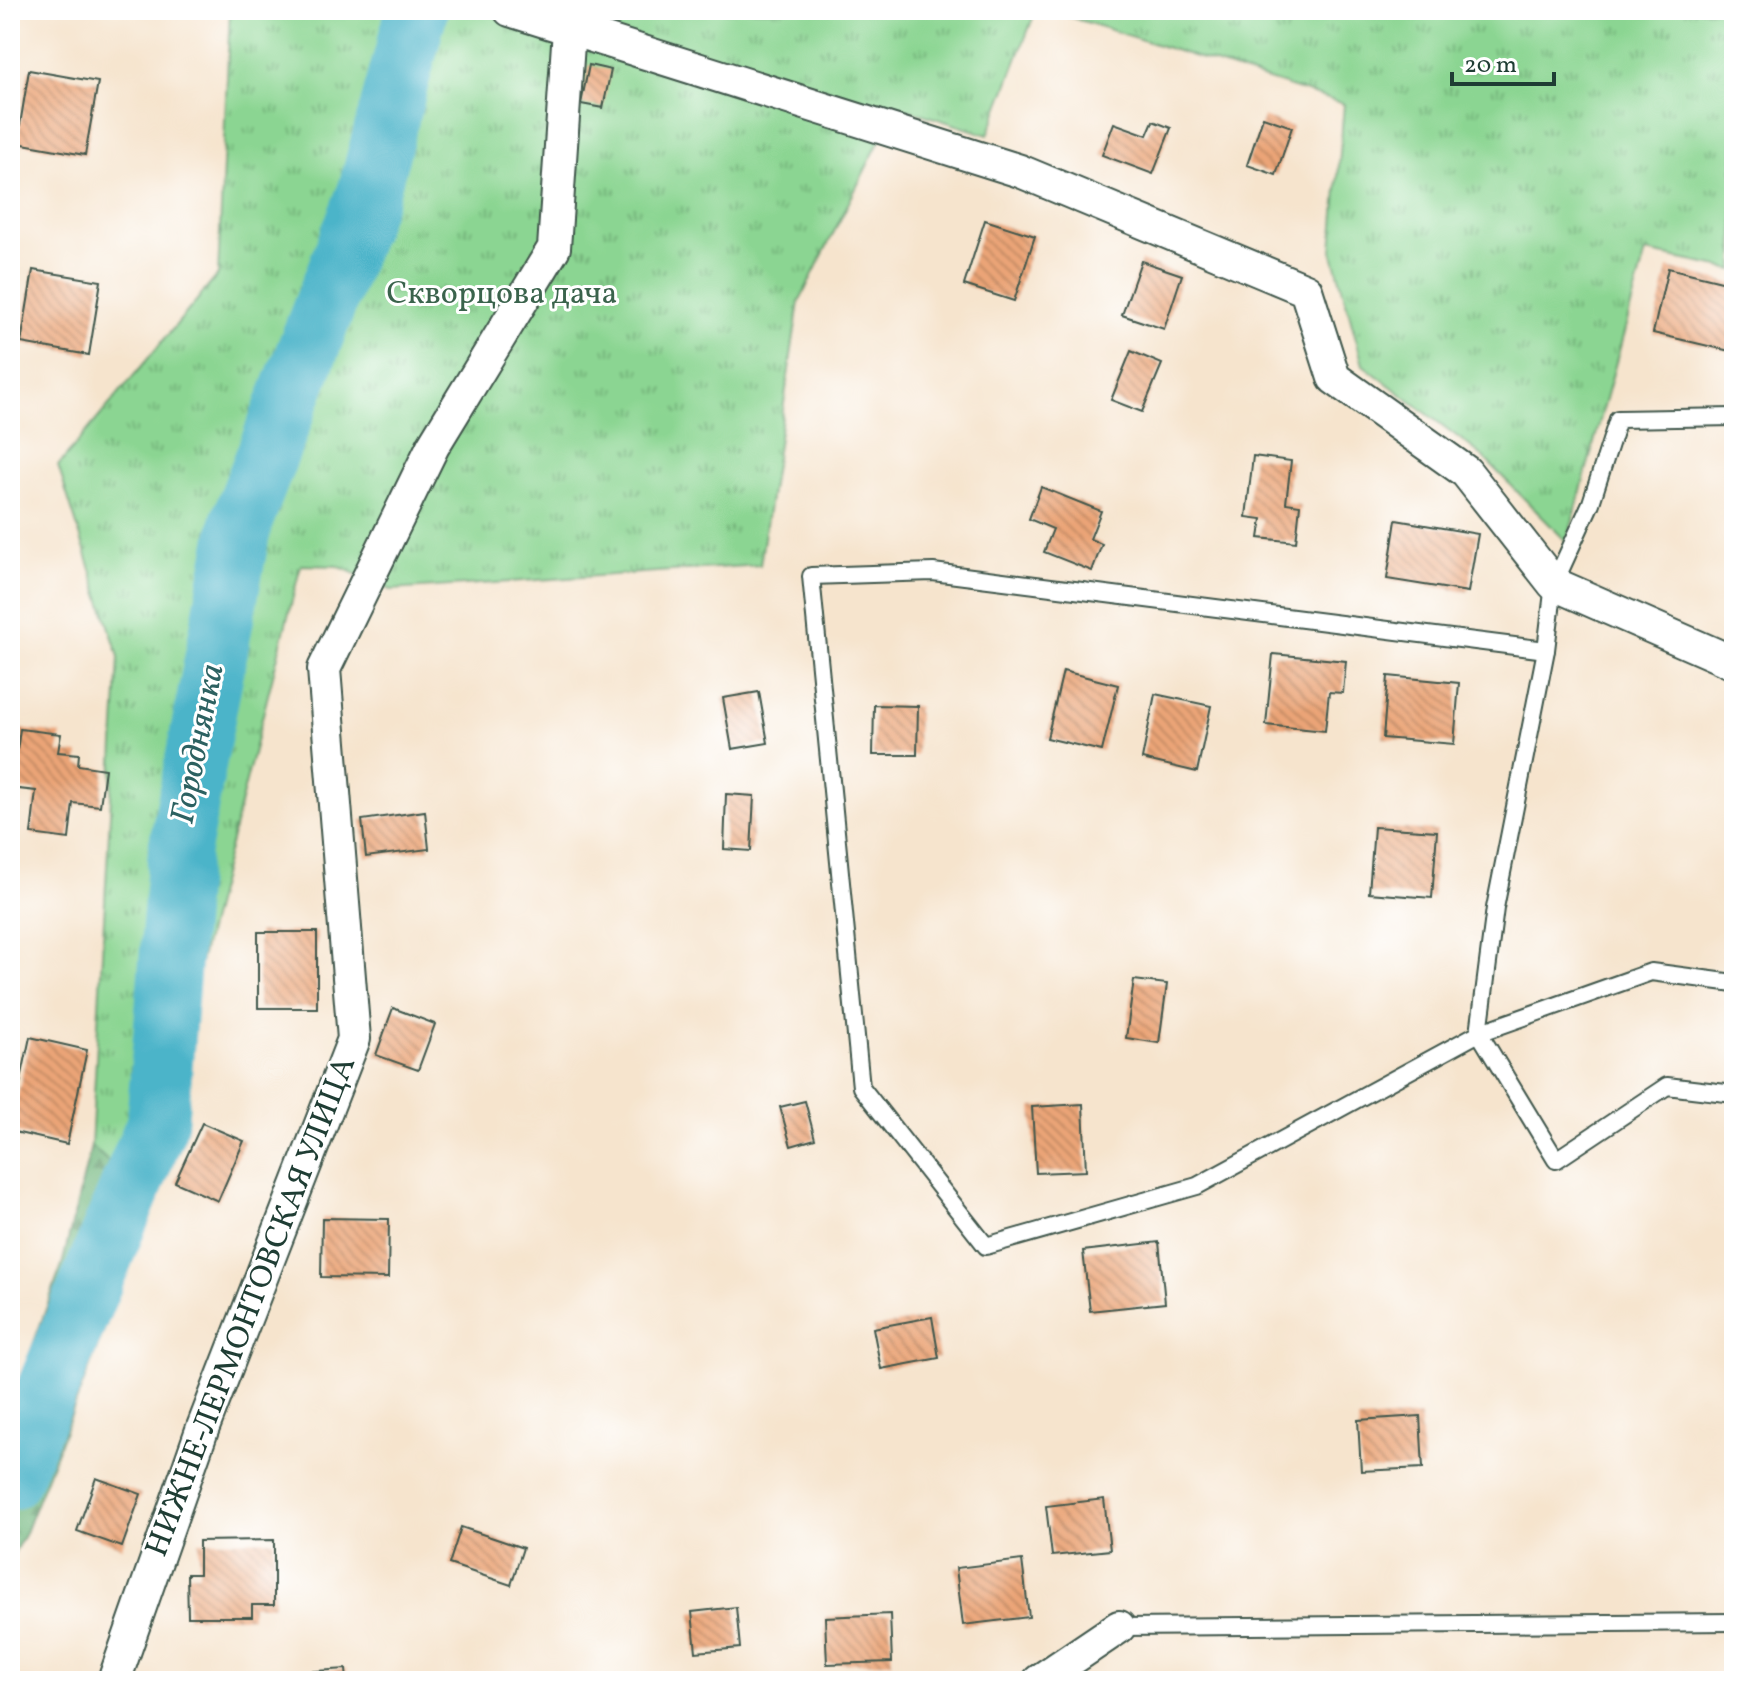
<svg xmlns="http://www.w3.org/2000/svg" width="1744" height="1691" viewBox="0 0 1744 1691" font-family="Vollkorn,serif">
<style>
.forest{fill:url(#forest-firs);stroke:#487a58;stroke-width:2}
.park{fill:url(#park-tufts);stroke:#558963;stroke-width:2}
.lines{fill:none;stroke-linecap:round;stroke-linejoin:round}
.river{stroke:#4bb4c9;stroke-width:62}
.building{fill:url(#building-back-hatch)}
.service-casing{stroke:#3f564b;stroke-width:20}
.minor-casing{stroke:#3f564b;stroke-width:36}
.service{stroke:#fff;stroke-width:16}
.minor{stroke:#fff;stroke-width:32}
.labels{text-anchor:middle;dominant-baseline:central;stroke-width:6;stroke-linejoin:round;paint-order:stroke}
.park-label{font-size:32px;fill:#3a634c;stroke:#fff}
.street-label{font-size:32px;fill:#1f3d34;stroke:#fff}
.water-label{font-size:34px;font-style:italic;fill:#2c6161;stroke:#fff}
</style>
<defs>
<pattern id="forest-firs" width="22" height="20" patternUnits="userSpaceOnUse" patternTransform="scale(2)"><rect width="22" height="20" fill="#70b67c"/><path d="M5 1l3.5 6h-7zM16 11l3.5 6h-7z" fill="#5b9566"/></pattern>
<pattern id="park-tufts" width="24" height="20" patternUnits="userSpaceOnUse" patternTransform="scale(2)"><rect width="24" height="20" fill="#8bd592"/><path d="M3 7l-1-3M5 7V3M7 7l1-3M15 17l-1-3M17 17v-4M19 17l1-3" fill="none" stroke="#71ae78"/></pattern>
<pattern id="building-back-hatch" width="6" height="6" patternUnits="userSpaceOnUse" patternTransform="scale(2)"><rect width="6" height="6" fill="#eba477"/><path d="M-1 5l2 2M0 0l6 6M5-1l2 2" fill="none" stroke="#be8762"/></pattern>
</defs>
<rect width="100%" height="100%" fill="#fff"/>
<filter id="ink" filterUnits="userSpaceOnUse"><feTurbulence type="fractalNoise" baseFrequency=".0125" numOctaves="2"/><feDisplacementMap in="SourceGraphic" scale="16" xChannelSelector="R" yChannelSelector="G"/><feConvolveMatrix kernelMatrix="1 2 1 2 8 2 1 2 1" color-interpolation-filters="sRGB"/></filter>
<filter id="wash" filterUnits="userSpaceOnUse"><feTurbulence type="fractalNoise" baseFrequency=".006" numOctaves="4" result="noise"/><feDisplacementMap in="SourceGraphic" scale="32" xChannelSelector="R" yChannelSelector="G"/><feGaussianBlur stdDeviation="1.8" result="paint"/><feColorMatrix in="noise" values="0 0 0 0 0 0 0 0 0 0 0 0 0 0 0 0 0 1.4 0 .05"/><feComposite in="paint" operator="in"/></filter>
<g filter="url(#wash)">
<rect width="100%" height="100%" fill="#f6e4cd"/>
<path class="forest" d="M91,1146l51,45 -7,60 -111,284 -14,25v-152l52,-143z"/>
<g class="park">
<path d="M230,10h806l-48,125 -91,-29 -98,196 -39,263 -369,25 -53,-24 -37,-1 -159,626 -51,-45 28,-489 -61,-191 160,-191z"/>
<path d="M1048,10h686v260l-88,-18 -79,290 -87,-88 -117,-89 -31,-115 12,-146z"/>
</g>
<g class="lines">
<path class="river" d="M10,1479l147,-355 22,-274 62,-327 127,-330 49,-183"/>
</g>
<g id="blocks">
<g class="building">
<path d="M589,65l22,5 -8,38 -22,-4z"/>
<path d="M29,70l69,12 -13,73 -68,-12z"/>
<path d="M1263,117l29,10 -16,48 -29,-10z"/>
<path d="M1153,121l18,7 -18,46 -51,-19 12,-32 33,12z"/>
<path d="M985,220l50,16 -21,65 -50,-16z"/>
<path d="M1141,261l41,14 -18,54 -42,-14z"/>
<path d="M1668,268l66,16v68l-81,-19z"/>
<path d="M33,270l68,11 -12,74 -68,-12z"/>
<path d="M1131,351l31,13 -20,48 -31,-12z"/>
<path d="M1253,456l38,5 -5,42 14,2 -4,37 -37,-4 3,-19 -16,-2z"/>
<path d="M1041,487l60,24 -11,28 12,5 -10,27 -48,-19 9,-23 -24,-10z"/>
<path d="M1396,520l82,14 -10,58 -81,-13z"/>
<path d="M1273,654l73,7 -3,32 -14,-1 -4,39 -59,-6z"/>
<path d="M1063,671l55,14 -16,66 -55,-13z"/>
<path d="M1388,676l71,7 -5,61 -71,-6z"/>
<path d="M759,692l9,51 -36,6 -9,-51z"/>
<path d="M1155,694l56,12 -14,66 -55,-13z"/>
<path d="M874,705l44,1 -1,49h-44z"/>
<path d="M20,729l41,5 -3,18 21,2 -1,11 27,4 -5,37 -27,-3 -4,36 -38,-5 5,-43 -26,-3v-38l7,1z"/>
<path d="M726,794l28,2 -3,55 -27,-2z"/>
<path d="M425,811l4,38 -63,8 -4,-37z"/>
<path d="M1374,827l63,4 -5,67 -63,-5z"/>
<rect x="258" y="932" width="59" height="76"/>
<path d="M1134,980l33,4 -8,59 -33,-5z"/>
<path d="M393,1008l42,16 -17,46 -42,-15z"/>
<path d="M30,1037l57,13 -20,94 -57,-13z"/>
<path d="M805,1101l10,38 -24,7 -11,-39z"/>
<path d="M1083,1104l3,67 -50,2 -4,-66z"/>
<path d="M202,1123l42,18 -26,60 -43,-19z"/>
<path d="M322,1218l67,1 -1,59 -67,-1z"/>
<path d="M1159,1242l6,61 -75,8 -7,-60z"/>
<path d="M932,1317l7,41 -58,11 -8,-41z"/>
<path d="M1420,1416l3,52 -62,3 -3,-51z"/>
<path d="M96,1478l45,16 -19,53 -45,-16z"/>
<path d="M1104,1499l6,51 -58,6 -6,-50z"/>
<path d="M461,1527l62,21 -12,37 -62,-21z"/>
<path d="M274,1540v65h-22v12h-64l-1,-43h12v-33z"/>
<path d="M1022,1560l7,57 -66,8 -7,-57z"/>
<path d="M736,1607l4,41 -44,4 -4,-40z"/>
<path d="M890,1614l2,48 -65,2 -2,-47z"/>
<path d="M346,1669l1,12h-89l-1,-6z"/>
</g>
</g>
</g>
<g filter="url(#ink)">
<use href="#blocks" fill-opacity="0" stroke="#3f564b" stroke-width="2"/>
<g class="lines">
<g class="service-casing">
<g id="service">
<path d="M1734,417l-116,2 -27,84 -37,81 -8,66 -51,258 -16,125 77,127 111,-74 67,8"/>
<path d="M1546,650l-613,-78 -122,4 50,511 125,159 211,-60 282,-153 172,-61 83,11"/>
<path d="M1119,1627l615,-5"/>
</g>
</g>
<g class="minor-casing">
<g id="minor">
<path d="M510,10l510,161 286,119 28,88 132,94 88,112 180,79"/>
<path d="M114,1681l88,-251 152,-391 -30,-370 109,-223 121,-198 15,-219"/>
<path d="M1039,1681l80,-54"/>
</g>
</g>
<use href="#service" class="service"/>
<use href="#minor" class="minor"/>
</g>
</g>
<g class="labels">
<g class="park-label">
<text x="502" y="295">Скворцова дача</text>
</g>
<g class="street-label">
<text transform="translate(252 1307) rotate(-69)">НИЖНЕ-ЛЕРМОНТОВСКАЯ УЛИЦА</text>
</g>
<g class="water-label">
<text transform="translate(199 744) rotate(-79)">Городнянка</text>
</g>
</g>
<rect width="1744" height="1691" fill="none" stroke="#fff" stroke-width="40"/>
<path d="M1452 72v12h102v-12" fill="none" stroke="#1f3d34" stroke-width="4"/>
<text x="1464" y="72" font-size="24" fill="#1f3d34" stroke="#ffffff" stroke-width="6" paint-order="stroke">20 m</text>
</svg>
